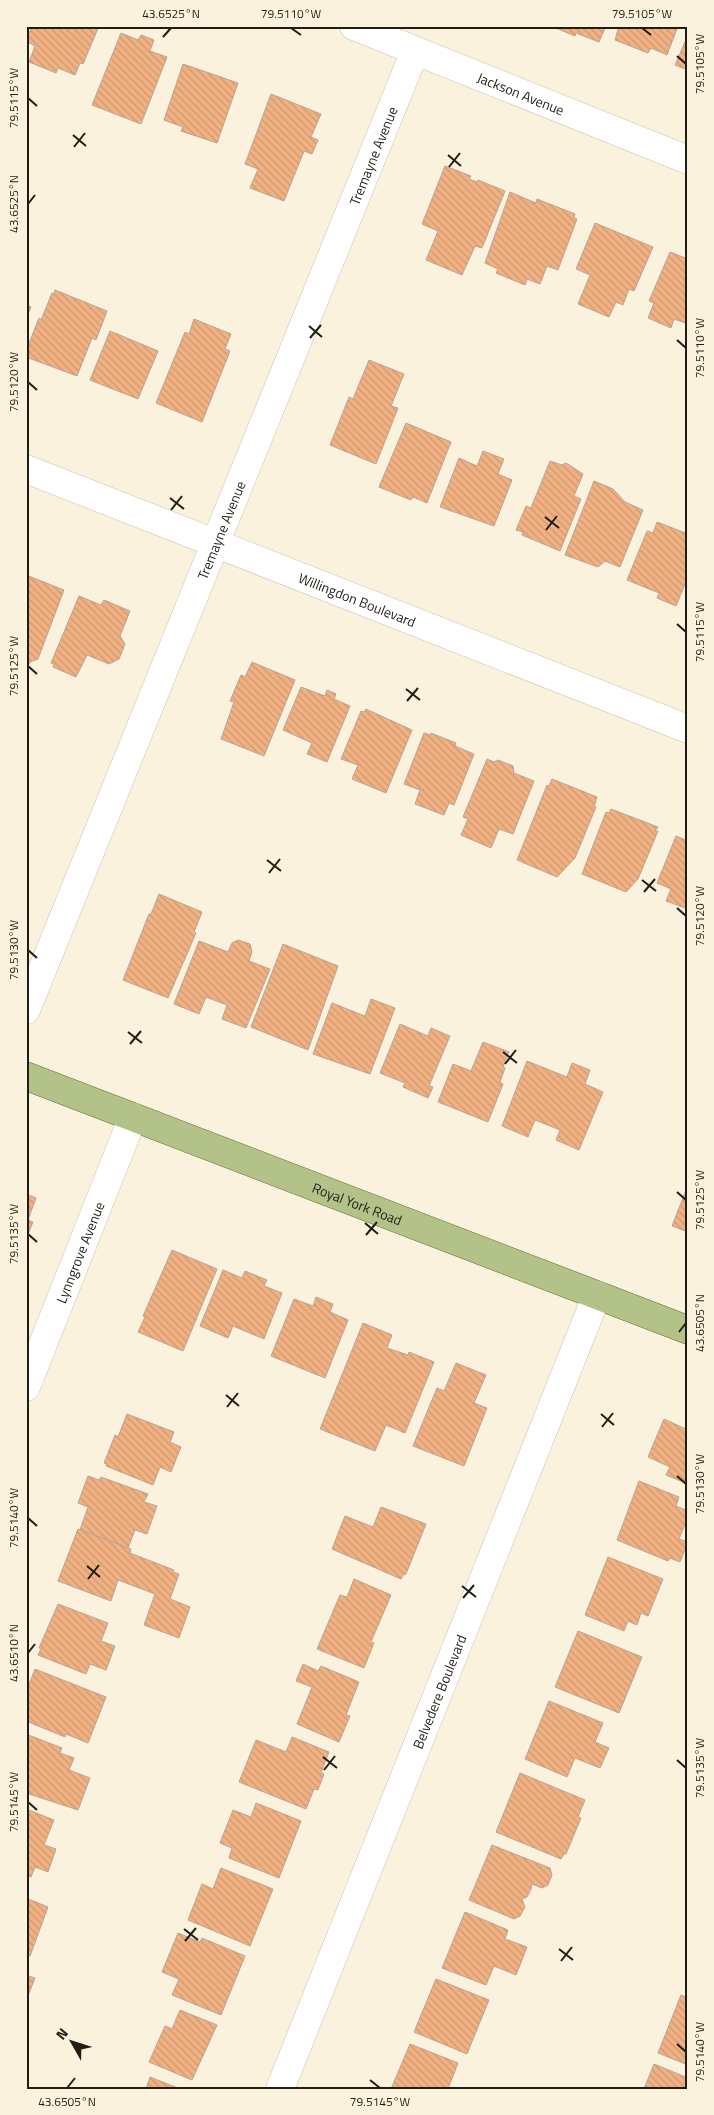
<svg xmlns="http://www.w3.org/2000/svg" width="714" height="2115" viewBox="0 0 714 2115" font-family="'Titillium Web',sans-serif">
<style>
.building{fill:url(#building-back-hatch);stroke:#b7a497}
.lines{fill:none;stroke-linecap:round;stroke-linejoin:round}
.minor-casing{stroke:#cbc3af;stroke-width:29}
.major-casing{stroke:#5f6e2e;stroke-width:29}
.minor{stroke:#fff;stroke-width:28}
.major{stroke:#b3c289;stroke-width:28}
.ticks{fill:none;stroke:#201d15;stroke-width:2}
.labels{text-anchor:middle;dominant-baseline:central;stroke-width:4.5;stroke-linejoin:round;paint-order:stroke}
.street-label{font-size:14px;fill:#201d15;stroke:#faf2dd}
.neatline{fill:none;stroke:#201d15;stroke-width:2}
.ticks-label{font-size:12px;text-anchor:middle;fill:#201d15}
</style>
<defs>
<pattern id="building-back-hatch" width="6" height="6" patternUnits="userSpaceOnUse" patternTransform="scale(1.25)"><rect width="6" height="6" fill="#f1b182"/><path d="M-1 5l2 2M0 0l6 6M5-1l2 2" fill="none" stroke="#ce986f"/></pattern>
</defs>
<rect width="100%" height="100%" fill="#faf2dd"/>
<g class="building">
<path d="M32,26h67l-16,38 -3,-1 -5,12 -17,-7 -2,5 -27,-11 6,-16 -9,-5z"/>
<path d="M551,26h55l-7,16 -23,-9 -1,3z"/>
<path d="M619,26h59l-11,29 -16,-7 -3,5 -33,-13z"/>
<path d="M121,33l17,7 3,-5 13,5 -4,11 17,6 -26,67 -49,-19z"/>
<path d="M688,35v35l-13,-5z"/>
<path d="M183,64l55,19 -21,60 -36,-12 2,-4 -19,-7z"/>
<path d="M271,94l50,20 -10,23 7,3 -6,14 -8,-3 -20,50 -34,-13 8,-19 -13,-5z"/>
<path d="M445,166l26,10 -2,3 8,3 1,-2 27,11 -23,57 -7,-2 -13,29 -36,-15 12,-29 -16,-7z"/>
<path d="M510,192l26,11 1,-4 38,15 -1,4 3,1 -19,51 -11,-4 -7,18 -13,-5 -2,6 -29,-12 2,-4 -13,-6z"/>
<path d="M595,223l58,24 -19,44 -5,-2 -6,16 -7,-3 -7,15 -31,-13 12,-29 -14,-6z"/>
<path d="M670,252l18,7v65l-14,-5 -3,9 -23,-10 6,-15 -5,-2z"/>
<path d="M55,290l52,21 -11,29 -4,-2 -15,38 -51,-19v-6l13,-33 2,2 11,-27 2,1z"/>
<path d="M26,305l5,2 -5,11z"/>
<path d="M194,319l37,15 -6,15 5,2 -28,71 -46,-19 29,-71 4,2z"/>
<path d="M110,331l48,20 -20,48 -48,-19z"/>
<path d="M369,360l35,14 -13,32 7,2 -22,56 -46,-19 19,-48 4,2z"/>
<path d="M406,423l45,19 -24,61 -14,-6 -2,3 -32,-13z"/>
<path d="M483,451l21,8 -6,15 14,6 -18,46 -54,-19 19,-49 18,8z"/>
<path d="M550,461l12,4 4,-2 17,11 -9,22 7,3 -21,52 -38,-16 1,-3 -7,-2 10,-24 5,2z"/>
<path d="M594,481l19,8 12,13 18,8 -23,57 -15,-6 -7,6 -33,-12z"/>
<path d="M657,522l31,12v43l-12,29 -19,-8 2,-5 -32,-13 20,-49 6,2z"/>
<path d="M26,575l38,15 -26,69 -8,3 -1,2 -3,-1z"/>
<path d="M79,596l22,9 3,-5 26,11 -10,25 5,8 -6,15 -10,5 -22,-9 -11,22 -23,-10 1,-3 -3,-1z"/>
<path d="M252,662l43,18 -31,76 -43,-17 13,-37 -4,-1 11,-26 4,2z"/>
<path d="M301,687l24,9 2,-6 9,4 -2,5 16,7 -23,56 -20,-8 5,-11 -29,-13z"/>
<path d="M366,709l46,21 -26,63 -34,-14 6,-14 -17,-6 20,-48 3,1z"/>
<path d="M424,733l6,2 1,-2 25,10 -1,3 19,8 -20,51 -5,-2 -5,12 -29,-11 5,-14 -16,-6z"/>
<path d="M487,759l7,3 4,-2 15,6 1,7 20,8 -21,53 -14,-5 -8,19 -30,-13 7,-16 -5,-2z"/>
<path d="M552,779l45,18 -3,10h2l-21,51 -18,19 -40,-17 30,-75 2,1z"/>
<path d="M611,809l47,18 -3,4h3l-20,48 -12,13 -44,-18 24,-62 3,1z"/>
<path d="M676,836l12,5v68l-22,-8 5,-12 -14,-6z"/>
<path d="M159,894l43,18 -8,20 2,1 -28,65 -45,-18 26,-66h2z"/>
<path d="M238,940l12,4 2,8 -3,9 21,8 -24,59 -24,-9 5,-14 -21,-8 -7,17 -25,-10 25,-63 29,11 4,-9z"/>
<path d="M283,944l55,22 -30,84 -57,-23z"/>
<path d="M371,999l24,9 -25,66 -57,-20 19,-51 33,13z"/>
<path d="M400,1024l28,12 3,-8 19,8 -21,50 4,1 -5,11 -25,-11 2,-4 -25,-10z"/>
<path d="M483,1042l26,10 -6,15 2,1 -5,14 3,2 -15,38 -50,-20 15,-38 18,7z"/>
<path d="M527,1061l40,16 5,-14 18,7 -5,14 18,8 -24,58 -23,-10 4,-10 -25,-10 -7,17 -26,-11z"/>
<path d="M688,1185v47l-16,-6z"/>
<path d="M26,1194l10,4 -8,22 5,2 -7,17z"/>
<path d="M172,1250l45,19 -34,82 -45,-19 7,-15 -2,-1z"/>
<path d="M223,1270l19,8 3,-7 22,9 -3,6 18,7 -18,46 -31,-13 -5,12 -28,-12z"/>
<path d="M316,1297l17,7 -3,8 18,8 -23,58 -54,-22 23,-57 19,7z"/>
<path d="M363,1323l29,12 -5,13 21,7 1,-3 25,10 -29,71 -19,-8 -11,26 -55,-22z"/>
<path d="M456,1363l30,12 -12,28 13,5 -23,58 -51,-20 24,-58 7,3z"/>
<path d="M127,1414l47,18 -4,10 11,5 -10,25 -11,-5 -7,18 -47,-19 1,-2 -3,-1 11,-28 3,2z"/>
<path d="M664,1419l24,11v54l-22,-9 4,-8 -22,-10z"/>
<path d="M88,1476l11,4 2,-3 47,17 -4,8 13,4 -10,28 -12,-4 -7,18 -48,-18 8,-23 -10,-4z"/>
<path d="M639,1481l40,16 -3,9 12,5v6l-9,22 9,3 -8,20 -10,-4 -2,3 -51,-21z"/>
<path d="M381,1507l45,17 -20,50 -3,1 -2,4 -69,-30 13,-33 28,11z"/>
<path d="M78,1529l53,20 -1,4 44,17 -1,2 6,2 -9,25 20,8 -11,31 -35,-13 11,-31 -37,-14 -7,21 -53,-20z"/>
<path d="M608,1557l55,22 -15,37 -7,-3 -4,12 -9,-4 -4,10 -39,-16z"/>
<path d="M354,1579l37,16 -20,47 3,1 -10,25 -47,-19 23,-54 7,2z"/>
<path d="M58,1604l50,19 -7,18 14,5 -9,24 -16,-6 -4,10 -48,-19 3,-6 -2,-1z"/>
<path d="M578,1631l64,26 -23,56 -64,-26z"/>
<path d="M303,1664l15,7 3,-5 38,16 -13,33 4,1 -11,26 -42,-18 15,-37 -16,-6z"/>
<path d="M35,1669l71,28 -18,46 -22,-9 -1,3 -39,-16v-29z"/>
<path d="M549,1701l54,22 -8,19 14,6 -9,20 -25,-10 -8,19 -42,-18z"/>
<path d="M26,1734l36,14 -2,5 14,5 -5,12 21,8 -12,32 -52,-17z"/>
<path d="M292,1737l37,15 -8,21 3,1 -6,16 -4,-1 -8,20 -67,-27 17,-42 30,12z"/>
<path d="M520,1773l65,27 -7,17 3,1 -15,36h-2l-3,5 -65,-27z"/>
<path d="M256,1803l45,18 -22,57 -50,-20 3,-10 -12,-5 13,-33 18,7z"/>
<path d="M26,1809l28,11 -10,25 12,4 -8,23 -13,-5 -4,10 -5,-2z"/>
<path d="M492,1845l58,23 2,7 -4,10 -6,3 -10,-4 -1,5 -4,8 -5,2 3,8 -5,9 -6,3 -45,-19z"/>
<path d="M221,1868l52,21 -23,57 -62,-26 14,-36 11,5z"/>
<path d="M26,1898l22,9 -18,49 -4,-1z"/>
<path d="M465,1912l43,18 -3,9 22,8 -11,28 -22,-9 -8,19 -44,-17z"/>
<path d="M178,1933l22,9 2,-4 43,18 -24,59 -49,-20 7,-16 -17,-7z"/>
<path d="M26,1975l9,3 -9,23z"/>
<path d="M436,1979l53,21 -22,54 -53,-22z"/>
<path d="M681,1995l7,3v67l-30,-12z"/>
<path d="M180,2010l37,15 -25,55 -43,-18 16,-36 7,3z"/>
<path d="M410,2044l48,19 -10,26h-57z"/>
<path d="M654,2064l34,14v11h-44z"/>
<path d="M150,2077l30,12h-34z"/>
</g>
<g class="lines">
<g class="minor-casing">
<g id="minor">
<path id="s1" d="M354,26l334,134"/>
<path id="s2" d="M26,469l662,260"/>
<path id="s3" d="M26,1010l389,-959"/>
<path id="s4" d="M26,1387l107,-270"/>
<path id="s5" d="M280,2089l317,-794"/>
</g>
</g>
<g class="major-casing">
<g id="major">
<path id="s6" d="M26,1076l662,254"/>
</g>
</g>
<use href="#minor" class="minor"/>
<use href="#major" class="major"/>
</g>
<path class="ticks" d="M291,28l10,7M642,28l9,7M163,37l8,-9M677,56l9,8M28,98l9,8M73,135l13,11M74,147l11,-14M448,155l13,11M449,167l11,-14M28,204l7,-9M309,326l13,11M310,338l11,-13M677,340l9,8M28,382l9,8M170,498l14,11M171,510l11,-14M545,517l14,11M546,530l11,-14M677,624l9,8M28,666l9,8M406,689l14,11M407,701l11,-13M267,860l14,11M269,873l11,-14M642,880l14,11M644,892l11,-13M677,908l9,8M28,950l9,8M128,1032l14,11M130,1044l11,-13M503,1052l14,11M505,1064l11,-14M677,1192l9,8M365,1223l13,11M28,1234l9,8M366,1235l11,-13M679,1332l7,-9M226,1395l13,11M227,1407l11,-14M601,1414l13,11M602,1427l11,-14M677,1476l9,8M28,1518l9,8M87,1566l13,11M88,1579l11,-14M462,1586l14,11M463,1598l11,-13M28,1653l7,-9M323,1757l14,11M677,1760l9,8M324,1770l11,-14M28,1802l9,8M184,1929l14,11M185,1941l11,-13M559,1949l14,11M561,1961l11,-14M677,2044l9,8M370,2080l10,8M67,2088l8,-10"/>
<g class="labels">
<g class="street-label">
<text stroke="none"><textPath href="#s1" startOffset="180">Jackson Avenue</textPath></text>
<text stroke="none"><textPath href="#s3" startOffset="922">Tremayne Avenue</textPath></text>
<text stroke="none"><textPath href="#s3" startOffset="518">Tremayne Avenue</textPath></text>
<text stroke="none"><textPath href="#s2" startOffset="356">Willingdon Boulevard</textPath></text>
<text stroke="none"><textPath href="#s6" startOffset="355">Royal York Road</textPath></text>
<text stroke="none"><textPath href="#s4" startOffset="145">Lynngrove Avenue</textPath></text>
<text stroke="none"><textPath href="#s5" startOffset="428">Belvedere Boulevard</textPath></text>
</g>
</g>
<rect width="714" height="2115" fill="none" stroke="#faf2dd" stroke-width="55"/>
<g transform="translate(72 2042) rotate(309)" stroke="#faf2dd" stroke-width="4" paint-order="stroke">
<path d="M0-4L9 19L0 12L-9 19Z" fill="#201d15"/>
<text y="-8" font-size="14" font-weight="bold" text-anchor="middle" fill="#201d15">N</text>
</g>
<rect x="28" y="28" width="658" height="2060" class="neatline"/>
<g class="ticks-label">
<text x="171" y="18">43.6525°N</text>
<text x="291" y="18">79.5110°W</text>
<text x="642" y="18">79.5105°W</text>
<text transform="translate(700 64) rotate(-90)" y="4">79.5105°W</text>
<text transform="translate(14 98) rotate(-90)" y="4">79.5115°W</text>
<text transform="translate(14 204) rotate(-90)" y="4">43.6525°N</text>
<text transform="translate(700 348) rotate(-90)" y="4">79.5110°W</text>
<text transform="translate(14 382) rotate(-90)" y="4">79.5120°W</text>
<text transform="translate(700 632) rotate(-90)" y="4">79.5115°W</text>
<text transform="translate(14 666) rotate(-90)" y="4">79.5125°W</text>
<text transform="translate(700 916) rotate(-90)" y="4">79.5120°W</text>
<text transform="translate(14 950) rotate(-90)" y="4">79.5130°W</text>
<text transform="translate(700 1200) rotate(-90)" y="4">79.5125°W</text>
<text transform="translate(14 1234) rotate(-90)" y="4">79.5135°W</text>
<text transform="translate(700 1323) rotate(-90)" y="4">43.6505°N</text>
<text transform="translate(700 1484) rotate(-90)" y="4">79.5130°W</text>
<text transform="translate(14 1518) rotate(-90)" y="4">79.5140°W</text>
<text transform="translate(14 1653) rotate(-90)" y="4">43.6510°N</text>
<text transform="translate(700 1768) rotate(-90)" y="4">79.5135°W</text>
<text transform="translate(14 1802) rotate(-90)" y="4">79.5145°W</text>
<text transform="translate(700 2052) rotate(-90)" y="4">79.5140°W</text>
<text x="67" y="2106">43.6505°N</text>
<text x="380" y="2106">79.5145°W</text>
</g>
</svg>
